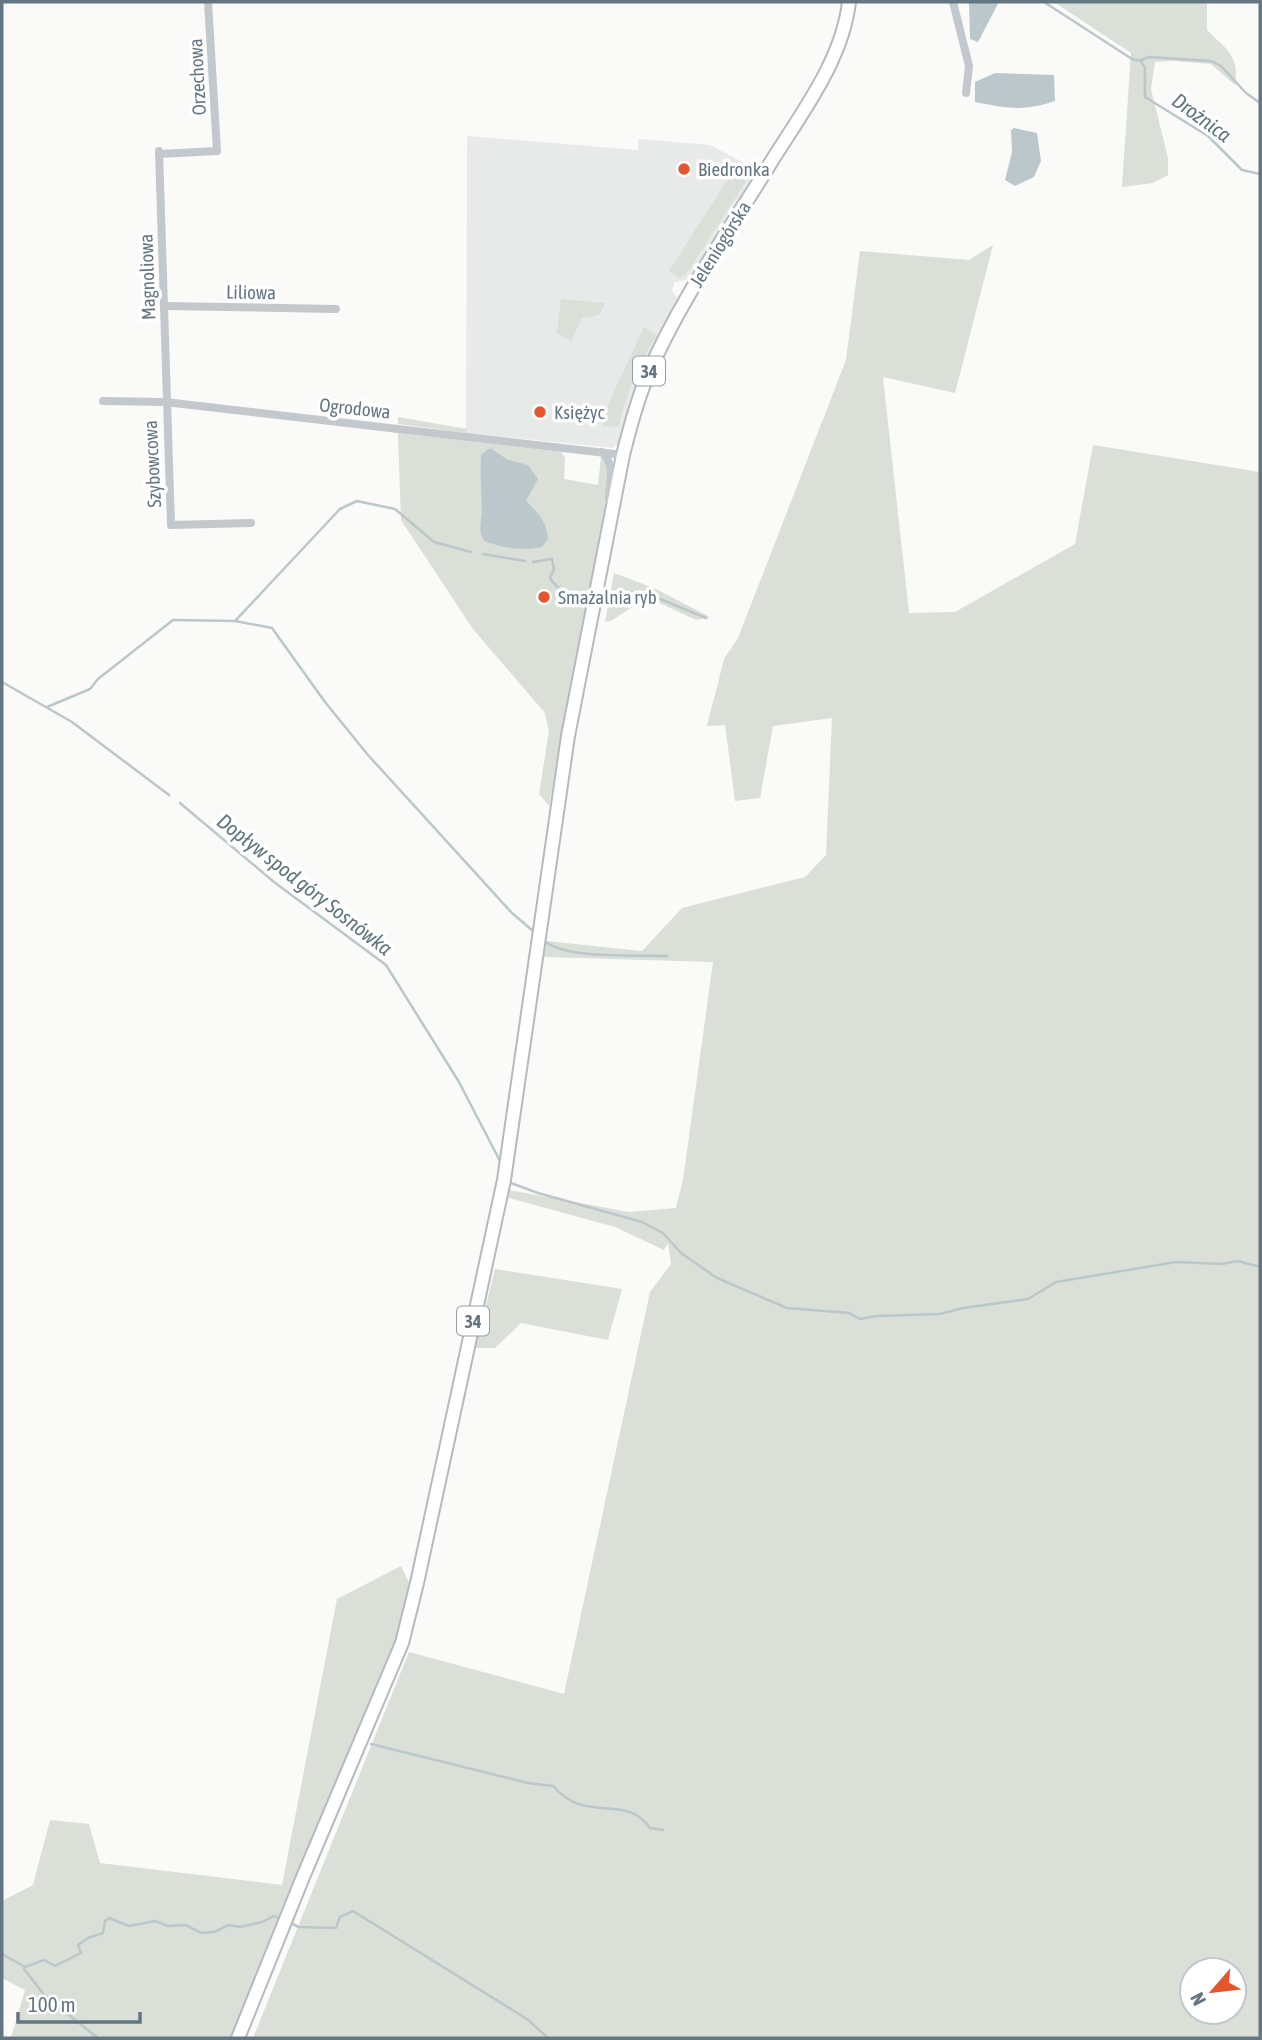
<svg xmlns="http://www.w3.org/2000/svg" width="1262" height="2040" viewBox="0 0 1262 2040" font-family="'Asap Condensed',sans-serif">
<style>
.built{fill:#e8e9e9}
.green{fill:#dadfd7;fill-rule:evenodd}
.water{fill:#bbc7cb}
.lines{fill:none;stroke-linecap:round;stroke-linejoin:round}
.stream{stroke:#bbc7cb;stroke-width:2.5}
.primary-casing{stroke:#b5babe;stroke-width:16}
.minor{stroke:#c3c8cc;stroke-width:8}
.primary{stroke:#fff;stroke-width:12}
.poi-dot{fill:#e4572e;stroke:#fff;stroke-width:2.5}
.labels{text-anchor:middle;dominant-baseline:central;stroke-width:7;stroke-linejoin:round;paint-order:stroke}
.shield{fill:#fff;stroke:#939fa8;stroke-width:2}
.shield-label{font-size:18px;font-weight:bold;fill:#657683}
.street-label{font-size:19px;fill:#657683;stroke:#fff}
.poi-label{font-size:19px;fill:#657683;stroke:#fff;text-anchor:start}
.water-label{font-size:21px;font-style:italic;fill:#60757c;stroke:#fff}
</style>
<rect width="100%" height="100%" fill="#fafaf8"/>
<path class="built" d="M467,136l171,14v-11l72,6 42,22 4,8 -5,11 -15,18 -46,73 -3,3 -12,2 -3,8 7,11 -59,142 -7,5 -147,-15z"/>
<g class="green">
<path d="M1054,2h153v28c19,19 33,26 28,55l-24,-21 -40,-3 -16,1 -4,27 17,69v17l-15,8 -31,4 9,-134z"/>
<path d="M743,169l2,14 -56,87 -9,8 -11,-7 64,-100z"/>
<path d="M993,245l-38,148 -72,-16 26,236 46,-1 120,-68 18,-99 167,27v1566h-1007l156,-386 155,42 86,-402 21,-28 -3,-21 -4,7 -49,-23 -106,-29v-8l120,22 47,-4 7,-28 30,-218 -169,-5 2,-16 96,10 40,-43 123,-31 21,-22 6,-137 -59,8 -13,72 -25,3 -10,-76 -18,1 17,-67 14,-21 108,-278 14,-109 109,9zM1192,1970h42v42h-42z"/>
<path d="M561,299l44,4 -6,12 -17,3 -11,23 -14,-8z"/>
<path d="M644,327l13,9c-20,28 -30,57 -38,90l-16,1 1,-14z"/>
<path d="M398,417l69,12 -1,4 -68,-9z"/>
<path d="M398,433l163,19 4,6 -1,21 34,6 3,-28 4,3 5,19 -61,327 -10,-12 10,-63 -4,-18 -72,-84 -72,-109z"/>
<path d="M614,573l42,16 54,28 -14,3 -43,-20 -21,7 -21,14 -6,1z"/>
<path d="M495,1269l127,20 -14,51 -87,-17 -26,25h-20z"/>
<path d="M401,1566l9,19 -12,55 -167,398h-220l14,-48 -23,-12v-77l31,-16 17,-65 39,4 11,39 182,22 55,-286z"/>
</g>
<g class="water">
<path d="M969,2h30l-21,40 -8,-3z"/>
<path d="M995,73l59,2 1,26c-33,11 -48,7 -80,1v-20z"/>
<path d="M1014,128l23,5 4,28 -7,16 -19,9 -10,-6 7,-28 -1,-22z"/>
<path d="M490,448l18,12 20,5 10,14 -12,22c12,12 20,19 22,38l-6,8c-20,4 -39,1 -58,-6 -7,-12 -2,-20 -2,-33 -1,-18 -2,-35 -1,-53z"/>
</g>
<g class="lines">
<g class="stream">
<path d="M1044,2l88,57 9,2 4,7v29l63,39 34,34 18,4"/>
<path d="M1141,60l8,-3 62,4 10,5 25,27 14,10"/>
<path d="M483,554l42,7"/>
<path d="M533,562l19,-3 2,10 -4,9c11,17 20,14 39,15"/>
<path d="M602,594l24,-2 22,2 58,24"/>
<path d="M174,620l61,1 105,-112 17,-8 38,8 39,33 37,10"/>
<path d="M235,621l37,7 53,74 43,53 144,158 21,18"/>
<path d="M2,682l70,40 97,73"/>
<path d="M47,707l43,-18 8,-10 75,-59"/>
<path d="M180,803l94,79 112,83 73,117 41,79v8"/>
<path d="M546,942c21,17 93,13 121,14"/>
<path d="M511,1183l27,10 104,29 21,11 18,20 36,25 70,30 62,5 11,6 17,-3 63,-2 23,-6 65,-9 28,-17 120,-20 45,2 17,-3 22,6"/>
<path d="M371,1744l157,39 25,3c33,39 72,6 97,42l13,2"/>
<path d="M290,1923l9,4 37,1 4,-11 13,-6 174,108 21,19"/>
<path d="M2,1954l23,13 19,-7 11,6 26,-13 -3,-8 10,-7 15,-5 2,-12 4,-3 20,8 26,-5 13,5 18,-1 15,8 13,-1 15,-7 11,2 22,-5 12,-6 5,2"/>
<path d="M24,1969l21,27 53,42"/>
</g>
<g class="primary-casing">
<path id="primary" d="M238,2038l65,-161 99,-234 15,-60 87,-403 64,-444 55,-281c7,-28 14,-55 25,-81 31,-71 76,-136 117,-202 31,-52 77,-108 84,-170"/>
</g>
<g class="minor">
<path d="M953,2l16,64 -3,27"/>
<path d="M159,151l12,374 80,-2"/>
<path d="M159,154l58,-3 -9,-149"/>
<path d="M165,306l171,3"/>
<path d="M103,401l62,1 458,53"/>
<path d="M602,452c14,15 8,27 7,46"/>
</g>
<use href="#primary" class="primary"/>
</g>
<g class="poi-dot">
<circle cx="684" cy="169" r="7"/>
<circle cx="540" cy="412" r="7"/>
<circle cx="544" cy="597" r="7"/>
</g>
<g class="labels">
<g class="shield">
<rect x="633" y="356.5" width="32" height="29" rx="5"/>
<rect x="457" y="1306.5" width="32" height="29" rx="5"/>
</g>
<g class="shield-label">
<text x="649" y="371">34</text>
<text x="473" y="1321">34</text>
</g>
<g class="street-label">
<text transform="translate(197 77) rotate(-93)">Orzechowa</text>
<text transform="translate(720 244) rotate(-58)">Jeleniogórska</text>
<text transform="translate(147 277) rotate(-92)">Magnoliowa</text>
<text transform="translate(251 292) rotate(1)">Liliowa</text>
<text transform="translate(355 408) rotate(6)">Ogrodowa</text>
<text transform="translate(152 464) rotate(-93)">Szybowcowa</text>
</g>
<g class="poi-label">
<text x="698" y="169">Biedronka</text>
<text x="554" y="412">Księżyc</text>
<text x="558" y="597">Smażalnia ryb</text>
</g>
<g class="water-label">
<text transform="translate(1202 117) rotate(36)">Drożnica</text>
<text transform="translate(305 884) rotate(38)">Dopływ spod góry Sosnówka</text>
</g>
</g>
<rect width="1262" height="2040" fill="none" stroke="#657683" stroke-width="7"/>
<g transform="translate(1213 1991) rotate(242)"><circle r="33" fill="#ffffff" stroke="#c1c8cd" stroke-width="2"/>
<path d="M0-5L12 26L0 18L-12 26Z" fill="#e4572e"/>
<text y="-10" font-size="19" font-weight="bold" text-anchor="middle" fill="#657683">N</text>
</g>
<path d="M18 2012v10h122v-10" fill="none" stroke="#657683" stroke-width="3.5"/>
<text x="28" y="2012" font-size="21" fill="#657683" stroke="#ffffff" stroke-width="5" paint-order="stroke">100 m</text>
</svg>
